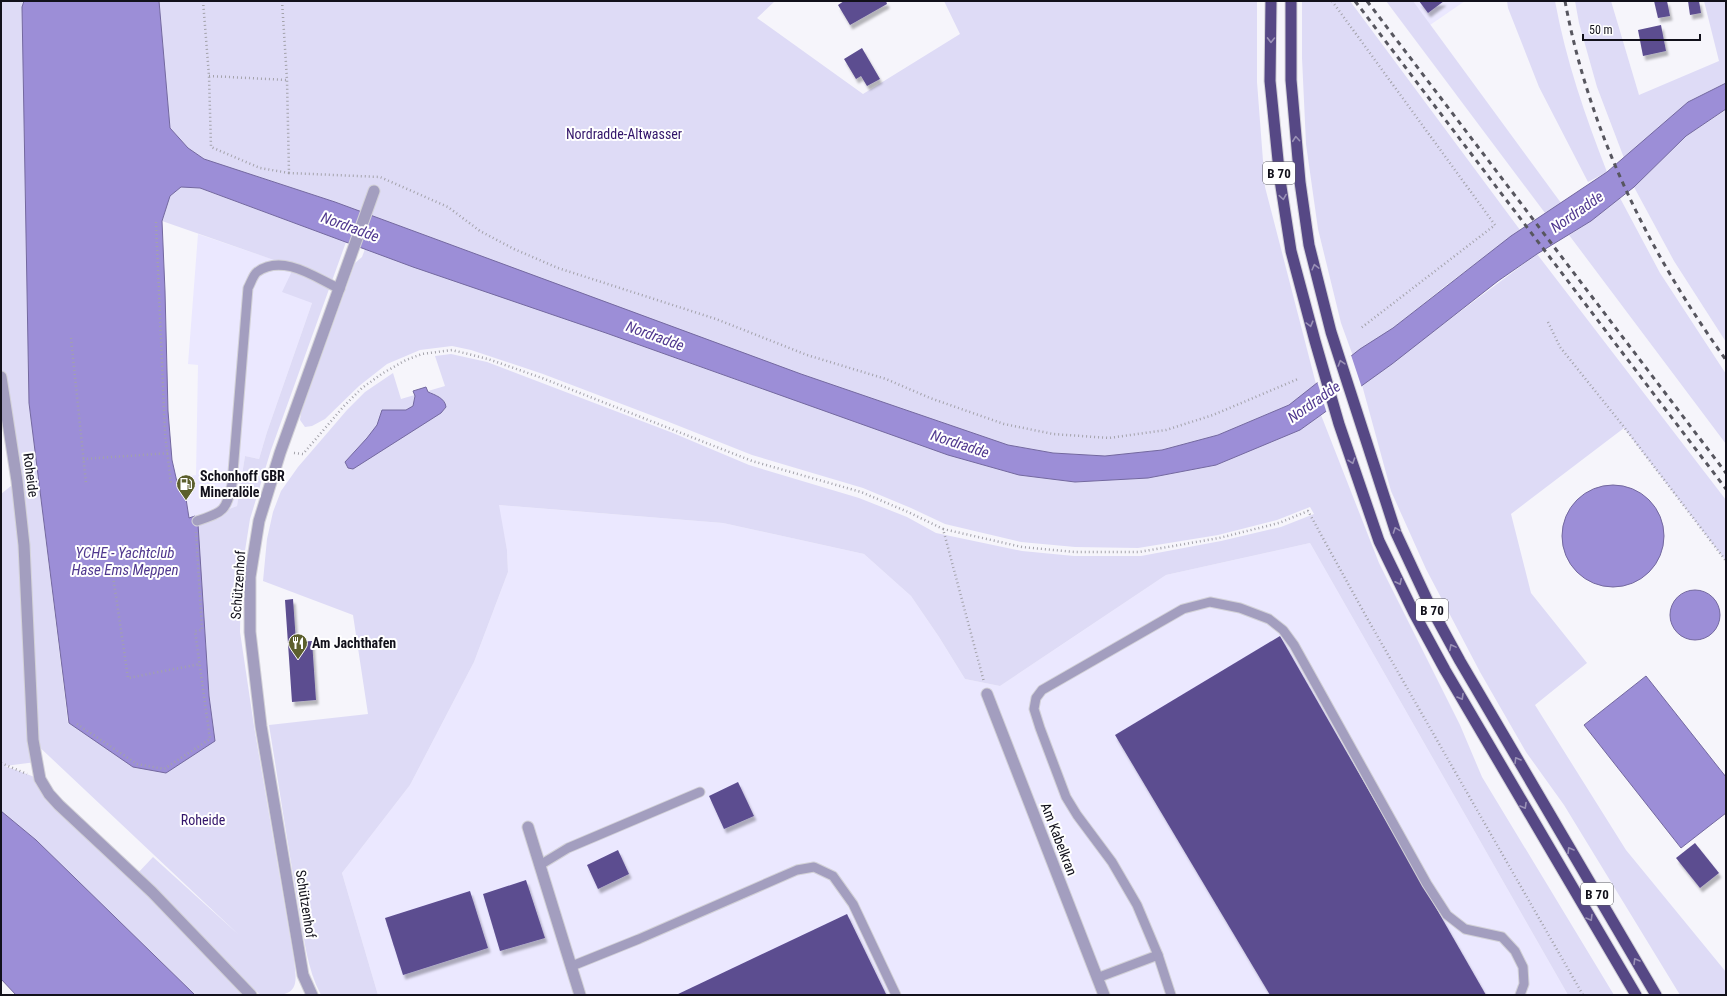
<svg xmlns="http://www.w3.org/2000/svg" width="1727" height="996" viewBox="0 0 1727 996" font-family="'Roboto Condensed',sans-serif">
<style>
.built{fill:#ebe8ff}
.green{fill:#dedbf6}
.water{fill:#9c8ed7;stroke:#73689f}
.pier{fill:#f6f5fb}
.building{fill:#5c4d90;filter:url(#shadow)}
.lines{fill:none;stroke-linecap:round;stroke-linejoin:round}
.service-casing{stroke:#d2d1d7;stroke-width:11}
.minor-casing{stroke:#d2d1d7;stroke-width:13}
.trunk-casing{stroke:#d2d1d7;stroke-width:13}
.path{stroke:#a3a2aa;stroke-width:2.5;stroke-dasharray:1 3;stroke-linecap:butt}
.service{stroke:#a39ebf;stroke-width:9}
.minor{stroke:#a39ebf;stroke-width:11}
.trunk{stroke:#564885;stroke-width:11}
.rail{stroke:#57565f;stroke-width:3;stroke-dasharray:5 5;stroke-linecap:butt}
.oneway{stroke:#9a91b6}
.labels{text-anchor:middle;dominant-baseline:central;stroke-width:4;stroke-linejoin:round;paint-order:stroke}
.shield{fill:#fff;stroke:#59585f;stroke-width:1}
.shield-label{font-size:13px;font-weight:bold;fill:#12111b}
.park-label{font-size:14px;fill:#33156a;stroke:#fff}
.street-label{font-size:14px;fill:#12111b;stroke:#fff}
.poi-label{font-size:14px;font-weight:bold;fill:#12111b;stroke:#fff;text-anchor:start}
.water-label{font-size:15px;font-style:italic;fill:#50388f;stroke:#fff}
</style>
<defs>
<filter id="shadow"><feDropShadow dx="2.5" dy="4.5" stdDeviation="1" flood-color="#0004"/></filter>
</defs>
<rect width="100%" height="100%" fill="#f6f5fb"/>
<g class="built">
<path d="M1412,1h53l-35,24z"/>
<path d="M198,234l97,33 17,36 -45,129 -8,27 -14,-3 -8,50 -40,15 -8,-3 -6,-41 13,-2 2,-110 -10,-1z"/>
<path d="M498,505l225,18 141,31 47,42 28,41 26,42 35,7 166,-111 144,-32 258,452h-1190l-36,-122 68,-88 64,-123 34,-90 -1,-22z"/>
</g>
<g class="green">
<path d="M1,1h23l-2,6 7,396 39,320 147,18 -6,-45 -12,-175 40,-15 8,-50 14,3 8,-27 45,-129 -30,-11 12,-25 -132,-46 8,-25 11,-9 18,1 147,54 -75,208 -21,69 -9,57 -1,56 14,94 40,234c2,18 6,35 -18,35 -6,0 -12,1 -17,-1l-104,-104 -18,-16 16,-17 86,78 -206,-194 3,21 -31,4 35,13 112,113 91,103h-48l-159,-155 -35,-29v-317l16,-13 -16,-104z"/>
<path d="M159,1h616l-18,17 106,76 97,-60 -16,-33h313v81l8,105 51,197 -27,21 -71,30 -56,15 -57,6 -52,-3 -45,-8 -207,-71 -466,-172 -131,-43 -16,-11 -18,-20z"/>
<path d="M1302,1h48l170,229 -76,57 -51,41 -40,28 -12,-33 -23,-94 -12,-85 -4,-86z"/>
<path d="M1386,1h27l148,202 -16,10z"/>
<path d="M1507,1h48c11,60 30,114 52,171l-19,10 -49,-95 -31,-79z"/>
<path d="M1575,1h36l28,94 80,-34 -15,-60h22v82l-38,19 -64,56 -27,-71 -18,-64z"/>
<path d="M1726,110v232l-52,-81 -40,-74 52,-51z"/>
<path d="M1620,198l40,75 66,101v70l-157,-209 22,-14z"/>
<path d="M365,249l241,84 342,122 71,20 56,7 73,-4 68,-13 84,-35 21,-15 58,148 81,162 22,52 132,218h-46l-258,-452 -144,32 -166,111 -35,-7 -26,-42 -28,-41 -47,-42 -141,-31 -224,-18 8,45 1,22 -34,90 -64,123 -68,88 36,122h-57c-14,-26 -17,-57 -22,-86 -11,-61 -20,-123 -30,-184l99,-11 -15,-99 -90,-34 4,-42 6,-27 8,-21 17,-24 49,-57 18,-18 28,-19 8,26 44,-13 -10,-30 16,-2 36,8 186,71 76,32 110,33 48,19 29,16 86,18 52,5h67l80,-15 60,-14 33,-13 -4,-7 -33,13 -59,15 -80,13 -63,-1 -54,-5 -76,-18 -34,-16 -48,-20 -111,-33 -83,-33 -126,-48 -72,-24 -19,-4 -32,4 -33,14 -28,22 -34,33 -13,7 -7,1 -5,-7 1,-7 54,-150 7,-6z"/>
<path d="M1537,254l189,246v61l-102,-133 -113,86 20,79 56,70 -52,42 91,145 100,122v23h-46l-116,-190 -38,-53 -46,-80 -54,-103 -35,-78 -29,-106z"/>
</g>
<g class="water">
<path d="M24,1h135l11,127 18,20 16,11 131,43 466,172 207,71 45,8 52,3 57,-6 56,-15 71,-30 71,-56 33,-21 118,-92 96,-64 81,-70 38,-19v26l-40,27 -52,51 -43,34 -54,33 -39,27 -106,83 -92,66 -84,35 -68,13 -73,4 -56,-7 -71,-20 -342,-122 -193,-66 -213,-79 -19,-1 -11,9 -8,25 3,70 3,120 4,49 5,22 7,4 5,32 6,-2 3,8 11,172 6,45 -49,32 -33,-6 -64,-44 -40,-320 -7,-396z"/>
<path d="M426,387l2,5c7,3 17,6 18,15l-5,6 -88,56 -5,-1 -3,-6 22,-24 10,-13 5,-15h24l7,-4 2,-10 -2,-5z"/>
<circle cx="1613" cy="536" r="51"/>
<circle cx="1695" cy="615" r="25"/>
<path d="M1646,676l80,101v36l-45,35 -97,-123z"/>
<path d="M1,811l35,29 159,155h-179l-15,-16z"/>
</g>
<path class="pier" d="M1351,355l11,33 -35,26 -10,-33z"/>
<g class="building">
<path d="M844,1h42l1,3 -37,21 -12,-20z"/>
<path d="M1419,1h25l-16,12z"/>
<path d="M1654,1h13l3,15 -12,2z"/>
<path d="M1688,1h11l2,12 -11,2z"/>
<path d="M1661,25l5,26 -23,5 -5,-26z"/>
<path d="M862,48l18,31 -13,7 -6,-10 -5,3 -12,-20z"/>
<path d="M293,599l3,43 16,-1 4,59 -24,2 -7,-102z"/>
<path d="M1280,636l206,359h-216l-155,-260z"/>
<path d="M738,782l16,34 -30,13 -15,-33z"/>
<path d="M1695,843l24,30 -19,15 -24,-30z"/>
<path d="M618,850l11,24 -31,15 -11,-24z"/>
<path d="M526,880l19,58 -45,13 -17,-57z"/>
<path d="M470,891l18,57 -85,27 -18,-57z"/>
<path d="M847,914l39,80 -210,1z"/>
</g>
<g class="lines">
<g class="service-casing">
<g id="service">
<path d="M197,521c26,-9 29,-9 35,-37l16,-196c3,-5 5,-13 9,-16 26,-19 59,6 83,17"/>
<path d="M540,865l28,-17 132,-56"/>
<path d="M572,966l67,-27 158,-69 17,-3 19,9 20,28 43,91"/>
<path d="M1097,978l61,-23"/>
<path d="M1171,995l-13,-40 -21,-50 -25,-43 -35,-47 -11,-18 -26,-69 -6,-19 2,-11 6,-8 141,-81 27,-7 30,6 29,11 14,11 11,15 133,239 20,31 18,14 37,8 13,14 8,16 1,17 -4,11"/>
</g>
</g>
<g class="minor-casing">
<g id="minor">
<path d="M1,377l16,104 7,64 9,195 7,39 9,15 10,11 93,87 99,103"/>
<path d="M987,694l117,301"/>
<path d="M528,827l52,168"/>
<path d="M312,995l-9,-20 -42,-249 -11,-94v-55l9,-56 21,-68 94,-262"/>
</g>
</g>
<g class="trunk-casing">
<g id="trunk">
<path d="M1271,1l-1,80 10,99 11,71 24,90 24,83 40,117 35,72 31,57 191,325"/>
<path d="M1291,1v79l9,102 9,63 22,87 65,201 34,73 30,55 196,334"/>
</g>
</g>
<g class="path">
<path d="M203,1l6,75 2,71 49,21 29,5"/>
<path d="M282,1l5,79 2,93 91,4 68,30 32,24 34,18 44,19 158,51 91,36 79,24 44,19 74,26 49,10 56,4 57,-8 47,-15 85,-36"/>
<path d="M1332,1l163,224 -134,103"/>
<path d="M209,76l78,4"/>
<path d="M156,222l9,211 6,51"/>
<path d="M1548,322l12,25 64,80 102,134"/>
<path d="M71,338l15,145"/>
<path d="M294,453l9,1 41,-48 18,-18 21,-15 23,-13 16,-6 30,-4 36,9 54,19 210,83 109,31 47,20 35,17 41,153"/>
<path d="M83,459l88,-6"/>
<path d="M943,529l79,18 53,5h64l80,-14 60,-15 29,-12 59,107 216,377"/>
<path d="M112,569l16,109 72,-14"/>
<path d="M77,724l60,40 27,5 46,-30 -15,-108 7,-1 -6,-98"/>
<path d="M1,763l26,11"/>
</g>
<use href="#service" class="service"/>
<use href="#minor" class="minor"/>
<use href="#trunk" class="trunk"/>
<g class="rail">
<path d="M1355,1l371,488"/>
<path d="M1367,1l359,472"/>
<path d="M1565,1c24,130 84,252 161,359"/>
</g>
</g>
<defs><path id="oneway-chevron" d="M-2-3.5L2.5 0L-2 3.5" fill="none" stroke-width="1.6" stroke-linecap="round" stroke-linejoin="round"/></defs>
<g class="oneway">
<use href="#oneway-chevron" transform="translate(1271 40) rotate(91)"/>
<use href="#oneway-chevron" transform="translate(1296 139) rotate(-95)"/>
<use href="#oneway-chevron" transform="translate(1283 197) rotate(81)"/>
<use href="#oneway-chevron" transform="translate(1315 267) rotate(-104)"/>
<use href="#oneway-chevron" transform="translate(1310 324) rotate(75)"/>
<use href="#oneway-chevron" transform="translate(1341 363) rotate(-107)"/>
<use href="#oneway-chevron" transform="translate(1352 461) rotate(71)"/>
<use href="#oneway-chevron" transform="translate(1396 530) rotate(-110)"/>
<use href="#oneway-chevron" transform="translate(1399 582) rotate(64)"/>
<use href="#oneway-chevron" transform="translate(1452 647) rotate(-118)"/>
<use href="#oneway-chevron" transform="translate(1461 697) rotate(60)"/>
<use href="#oneway-chevron" transform="translate(1517 760) rotate(-121)"/>
<use href="#oneway-chevron" transform="translate(1524 806) rotate(60)"/>
<use href="#oneway-chevron" transform="translate(1570 850) rotate(-121)"/>
<use href="#oneway-chevron" transform="translate(1590 918) rotate(59)"/>
<use href="#oneway-chevron" transform="translate(1636 961) rotate(-121)"/>
</g>
<defs>
<g id="fuel-pin" transform="scale(1)"><path d="M0 17L-7.5 6A9.5 9.5 0 1 1 7.5 6Z" fill="#5c5f2d" stroke="#fff"/><path d="M-5.5-6h7V0h2V4h1.3V-2.5L3-4.5l.8-.8L6-3V5H2.5V1h-1V6h-7ZM-4.2-4.7v3.2H.2V-4.7Z" fill="#fff"/></g>
<g id="restaurant-pin" transform="scale(1)"><path d="M0 17L-7.5 6A9.5 9.5 0 1 1 7.5 6Z" fill="#5c5f2d" stroke="#fff"/><path d="M-5-6h1v4h1v-4h1v4h1v-4h1v5L-1.5 .5V6h-2V.5L-5-1ZM5-6V6H3V1.5H1.5Q1.5-4 5-6Z" fill="#fff"/></g>
</defs>
<g fill-rule="evenodd">
<use href="#fuel-pin" x="186" y="484"/>
<use href="#restaurant-pin" x="298" y="643"/>
</g>
<g class="labels">
<g class="shield">
<rect x="1263" y="162" width="32" height="22" rx="3"/>
<rect x="1416" y="599" width="32" height="22" rx="3"/>
<rect x="1581" y="883" width="32" height="22" rx="3"/>
</g>
<g class="shield-label">
<text x="1279" y="173">B 70</text>
<text x="1432" y="610">B 70</text>
<text x="1597" y="894">B 70</text>
</g>
<g class="park-label">
<text x="624" y="134">Nordradde-Altwasser</text>
<text x="203" y="820">Roheide</text>
</g>
<g class="street-label">
<text transform="translate(31 475) rotate(83)">Roheide</text>
<text transform="translate(238 585) rotate(-86)">Schützenhof</text>
<text transform="translate(1059 839) rotate(69)">Am Kabelkran</text>
<text transform="translate(306 904) rotate(81)">Schützenhof</text>
</g>
<g class="poi-label">
<text x="200" y="476">Schonhoff GBR<tspan x="200" dy="16">Mineralöle</tspan></text>
<text x="312" y="643">Am Jachthafen</text>
</g>
<g class="water-label">
<text transform="translate(1577 212) rotate(-35)">Nordradde</text>
<text transform="translate(350 227) rotate(20)">Nordradde</text>
<text transform="translate(655 336) rotate(20)">Nordradde</text>
<text transform="translate(1314 402) rotate(-35)">Nordradde</text>
<text transform="translate(960 444) rotate(18)">Nordradde</text>
<text x="125" y="553">YCHE - Yachtclub<tspan x="125" dy="17">Hase Ems Meppen</tspan></text>
</g>
</g>
<rect width="1727" height="996" fill="none" stroke="#12111b" stroke-width="4"/>
<path d="M1583 34v6h117v-6" fill="none" stroke="#12111b" stroke-width="2"/>
<text x="1589" y="34" font-size="12" fill="#12111b" stroke="#ffffff" stroke-width="3" paint-order="stroke">50 m</text>
</svg>
